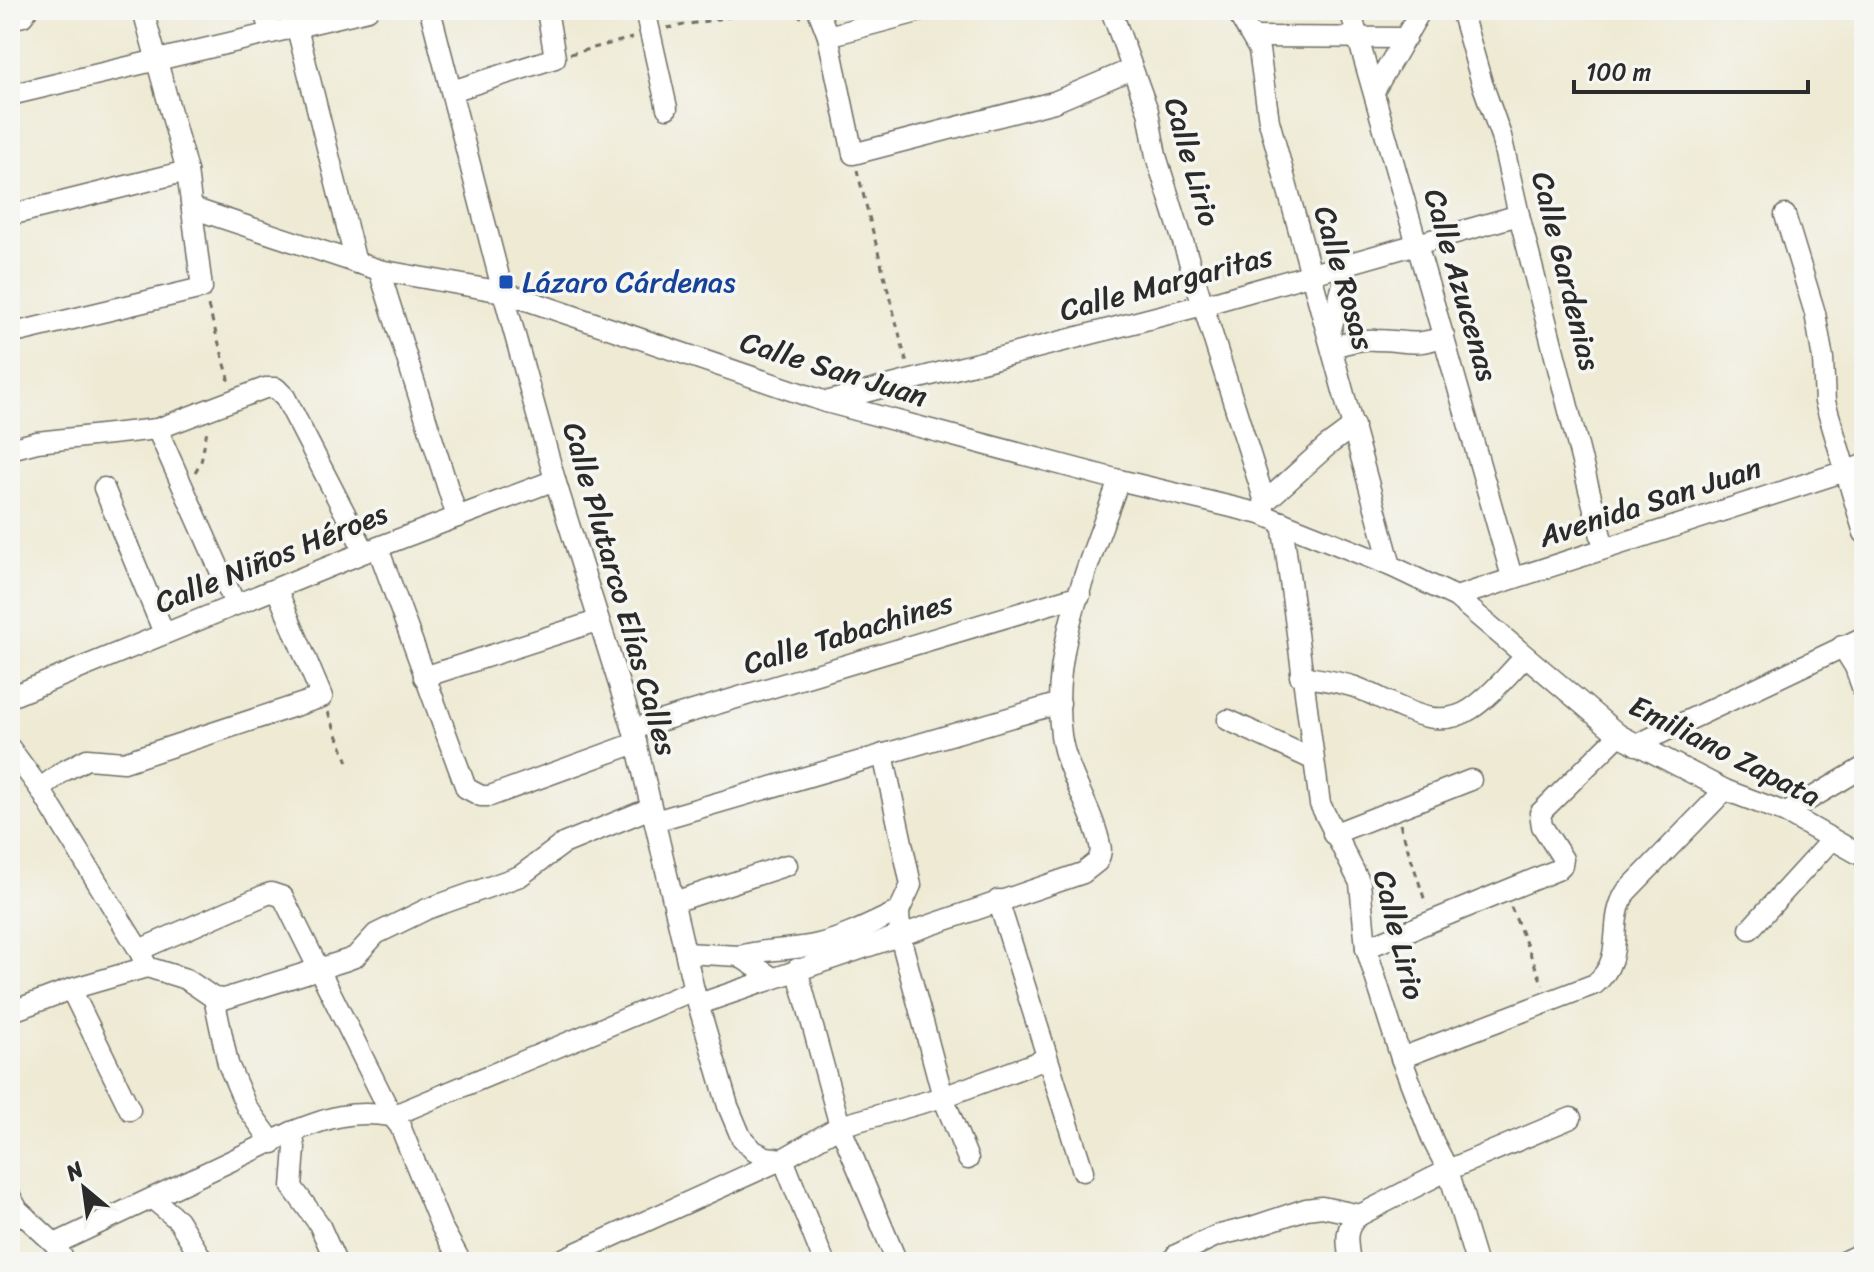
<svg xmlns="http://www.w3.org/2000/svg" width="1874" height="1272" viewBox="0 0 1874 1272" font-family="Sriracha,sans-serif">
<style>
.lines{fill:none;stroke-linecap:round;stroke-linejoin:round}
.minor-casing{stroke:#6f6e66;stroke-width:23}
.path{stroke:#6f6e66;stroke-width:3;stroke-dasharray:6 6;stroke-linecap:butt}
.minor{stroke:#fff;stroke-width:20}
.transit-dot{fill:#1a4fb4;stroke:#f6f6f2;stroke-width:3}
.labels{text-anchor:middle;dominant-baseline:central;stroke-width:7;stroke-linejoin:round;paint-order:stroke}
.street-label{font-size:30px;fill:#2b2b2b;stroke:#f6f6f2}
.transit-label{font-size:30px;fill:#164399;stroke:#f6f6f2;text-anchor:start}
</style>
<rect width="100%" height="100%" fill="#f6f6f2"/>
<filter id="ink" filterUnits="userSpaceOnUse"><feTurbulence type="fractalNoise" baseFrequency=".0125" numOctaves="2"/><feDisplacementMap in="SourceGraphic" scale="16" xChannelSelector="R" yChannelSelector="G"/><feConvolveMatrix kernelMatrix="1 2 1 2 8 2 1 2 1" color-interpolation-filters="sRGB"/></filter>
<filter id="wash" filterUnits="userSpaceOnUse"><feTurbulence type="fractalNoise" baseFrequency=".006" numOctaves="4" result="noise"/><feDisplacementMap in="SourceGraphic" scale="32" xChannelSelector="R" yChannelSelector="G"/><feGaussianBlur stdDeviation="1.8" result="paint"/><feColorMatrix in="noise" values="0 0 0 0 0 0 0 0 0 0 0 0 0 0 0 0 0 1.4 0 .05"/><feComposite in="paint" operator="in"/></filter>
<g filter="url(#wash)">
<rect width="100%" height="100%" fill="#eeead4"/>
</g>
<g filter="url(#ink)">
<g class="lines">
<g class="minor-casing">
<g id="minor">
<path d="M263,10l8,23"/>
<path d="M430,10l73,282 52,188 78,249 61,261 34,116 13,31 13,14 12,6 17,2 41,103"/>
<path d="M645,10l22,98"/>
<path d="M818,10l10,26 25,118 201,-52 78,-33"/>
<path d="M1111,10l37,101 8,45 109,346 -4,12"/>
<path d="M1236,10l23,40 10,71 122,445"/>
<path d="M1350,10l162,567"/>
<path d="M1461,10l21,73 19,53 18,79 85,333"/>
<path d="M10,19l13,-3 4,-6"/>
<path d="M297,28l59,235"/>
<path d="M828,36l97,-26"/>
<path d="M1254,37l152,1"/>
<path d="M452,91l103,-33 -8,-48"/>
<path d="M1374,91l47,-81"/>
<path d="M10,95l358,-85"/>
<path d="M192,208l187,62 124,22 323,110 293,78 142,34 130,52 65,31 163,138 106,55 61,23 78,44"/>
<path d="M10,215l177,-44"/>
<path d="M1785,215l30,98 8,46 2,43 39,131"/>
<path d="M379,270l78,247"/>
<path d="M10,334l192,-46 -15,-117 -44,-161"/>
<path d="M1329,337l19,-72"/>
<path d="M1332,347c15,-4 29,-8 44,-7 30,0 37,8 68,-4"/>
<path d="M826,402l377,-97 316,-90"/>
<path d="M157,429l78,175"/>
<path d="M10,449l27,-7 120,-13 108,-41h11l9,9 80,155"/>
<path d="M104,488l60,145"/>
<path d="M1265,502l62,-56 27,-20"/>
<path d="M1282,522l38,282 40,79 6,65 35,110 32,83 15,29 28,92"/>
<path d="M378,548l88,240 15,8h9l146,-53"/>
<path d="M1456,597l408,-132"/>
<path d="M1842,646l13,21 8,23"/>
<path d="M1300,676c19,3 37,5 55,11 37,13 77,48 116,22 20,-13 37,-35 54,-52"/>
<path d="M424,677l173,-56"/>
<path d="M10,697l355,-145 190,-72"/>
<path d="M1228,720l84,39"/>
<path d="M633,729l447,-134"/>
<path d="M1636,745l228,-108"/>
<path d="M10,748l30,41 99,161 8,17 39,12 28,19 10,1 123,-39 8,-3 21,-23 51,-25 93,-33 43,-32 88,-36"/>
<path d="M883,754l28,131 -12,26 1,25 43,161 25,62"/>
<path d="M40,789l22,-17 25,-13 37,3 198,-65 -45,-107"/>
<path d="M1786,813l78,-46"/>
<path d="M655,821l405,-118"/>
<path d="M1333,834l138,-54"/>
<path d="M998,900l85,271"/>
<path d="M674,902l113,-37"/>
<path d="M1750,929l82,-90"/>
<path d="M1366,948l191,-78 5,-5 1,-6 -21,-33 -2,-13 79,-78"/>
<path d="M139,950l126,-55 6,-2 12,4 109,219 8,10 41,100 20,36"/>
<path d="M686,953l53,3 34,22"/>
<path d="M739,956c27,-8 53,-5 80,-12 28,-7 54,-21 80,-33"/>
<path d="M797,969l43,157 57,136"/>
<path d="M71,989l59,121"/>
<path d="M214,998l14,66 18,42 27,37"/>
<path d="M699,1004l384,-131 14,-11c3,-5 5,-11 3,-17 -7,-36 -34,-72 -39,-110 -12,-87 30,-174 58,-255"/>
<path d="M10,1012l61,-23 76,-22"/>
<path d="M1401,1058l194,-74c32,-27 11,-60 31,-92l99,-102"/>
<path d="M10,1196l8,14 37,34 10,18"/>
<path d="M153,1199l25,21 26,42"/>
<path d="M55,1244l237,-112"/>
<path d="M1176,1255l40,-19 36,-9 54,-18 16,-2 38,8"/>
<path d="M336,1262l-17,-38 -27,-37 3,-39 -3,-16c38,-15 59,-22 100,-16l302,-126"/>
<path d="M556,1262l227,-103 57,-33 103,-29 103,-38"/>
<path d="M1350,1262c-3,-19 -7,-35 10,-47l88,-45 123,-52"/>
<path d="M1843,1262l21,-10"/>
</g>
</g>
<g class="path">
<path d="M775,10l27,7"/>
<path d="M667,28l102,-18"/>
<path d="M570,54l62,-16"/>
<path d="M857,170l50,194"/>
<path d="M208,306l21,72 -3,4"/>
<path d="M195,472l6,-10 6,-32"/>
<path d="M328,712l20,50"/>
<path d="M1400,824l26,80"/>
<path d="M1511,907l32,78"/>
</g>
<use href="#minor" class="minor"/>
</g>
</g>
<rect class="transit-dot" x="498" y="274" width="16" height="16" rx="4"/>
<g class="labels">
<g class="street-label">
<text transform="translate(1192 162) rotate(74)">Calle Lirio</text>
<text transform="translate(1566 271) rotate(76)">Calle Gardenias</text>
<text transform="translate(1344 278) rotate(74)">Calle Rosas</text>
<text transform="translate(1166 283) rotate(-15)">Calle Margaritas</text>
<text transform="translate(1461 285) rotate(74)">Calle Azucenas</text>
<text transform="translate(834 369) rotate(17)">Calle San Juan</text>
<text transform="translate(1650 502) rotate(-18)">Avenida San Juan</text>
<text transform="translate(271 558) rotate(-22)">Calle Niños Héroes</text>
<text transform="translate(620 589) rotate(74)">Calle Plutarco Elías Calles</text>
<text transform="translate(848 633) rotate(-17)">Calle Tabachines</text>
<text transform="translate(1725 751) rotate(27)">Emiliano Zapata</text>
<text transform="translate(1399 935) rotate(76)">Calle Lirio</text>
</g>
<g class="transit-label">
<text x="522" y="282">Lázaro Cárdenas</text>
</g>
</g>
<rect width="1874" height="1272" fill="none" stroke="#f6f6f2" stroke-width="40"/>
<g transform="translate(84 1188) rotate(331)" stroke="#f6f6f2" stroke-width="6" paint-order="stroke">
<path d="M0-6L14 30L0 20L-14 30Z" fill="#2b2b2b"/>
<text y="-12" font-size="22" font-weight="bold" text-anchor="middle" fill="#2b2b2b">N</text>
</g>
<path d="M1574 80v12h234v-12" fill="none" stroke="#2b2b2b" stroke-width="4"/>
<text x="1586" y="80" font-size="24" fill="#2b2b2b" stroke="#f6f6f2" stroke-width="6" paint-order="stroke">100 m</text>
</svg>
